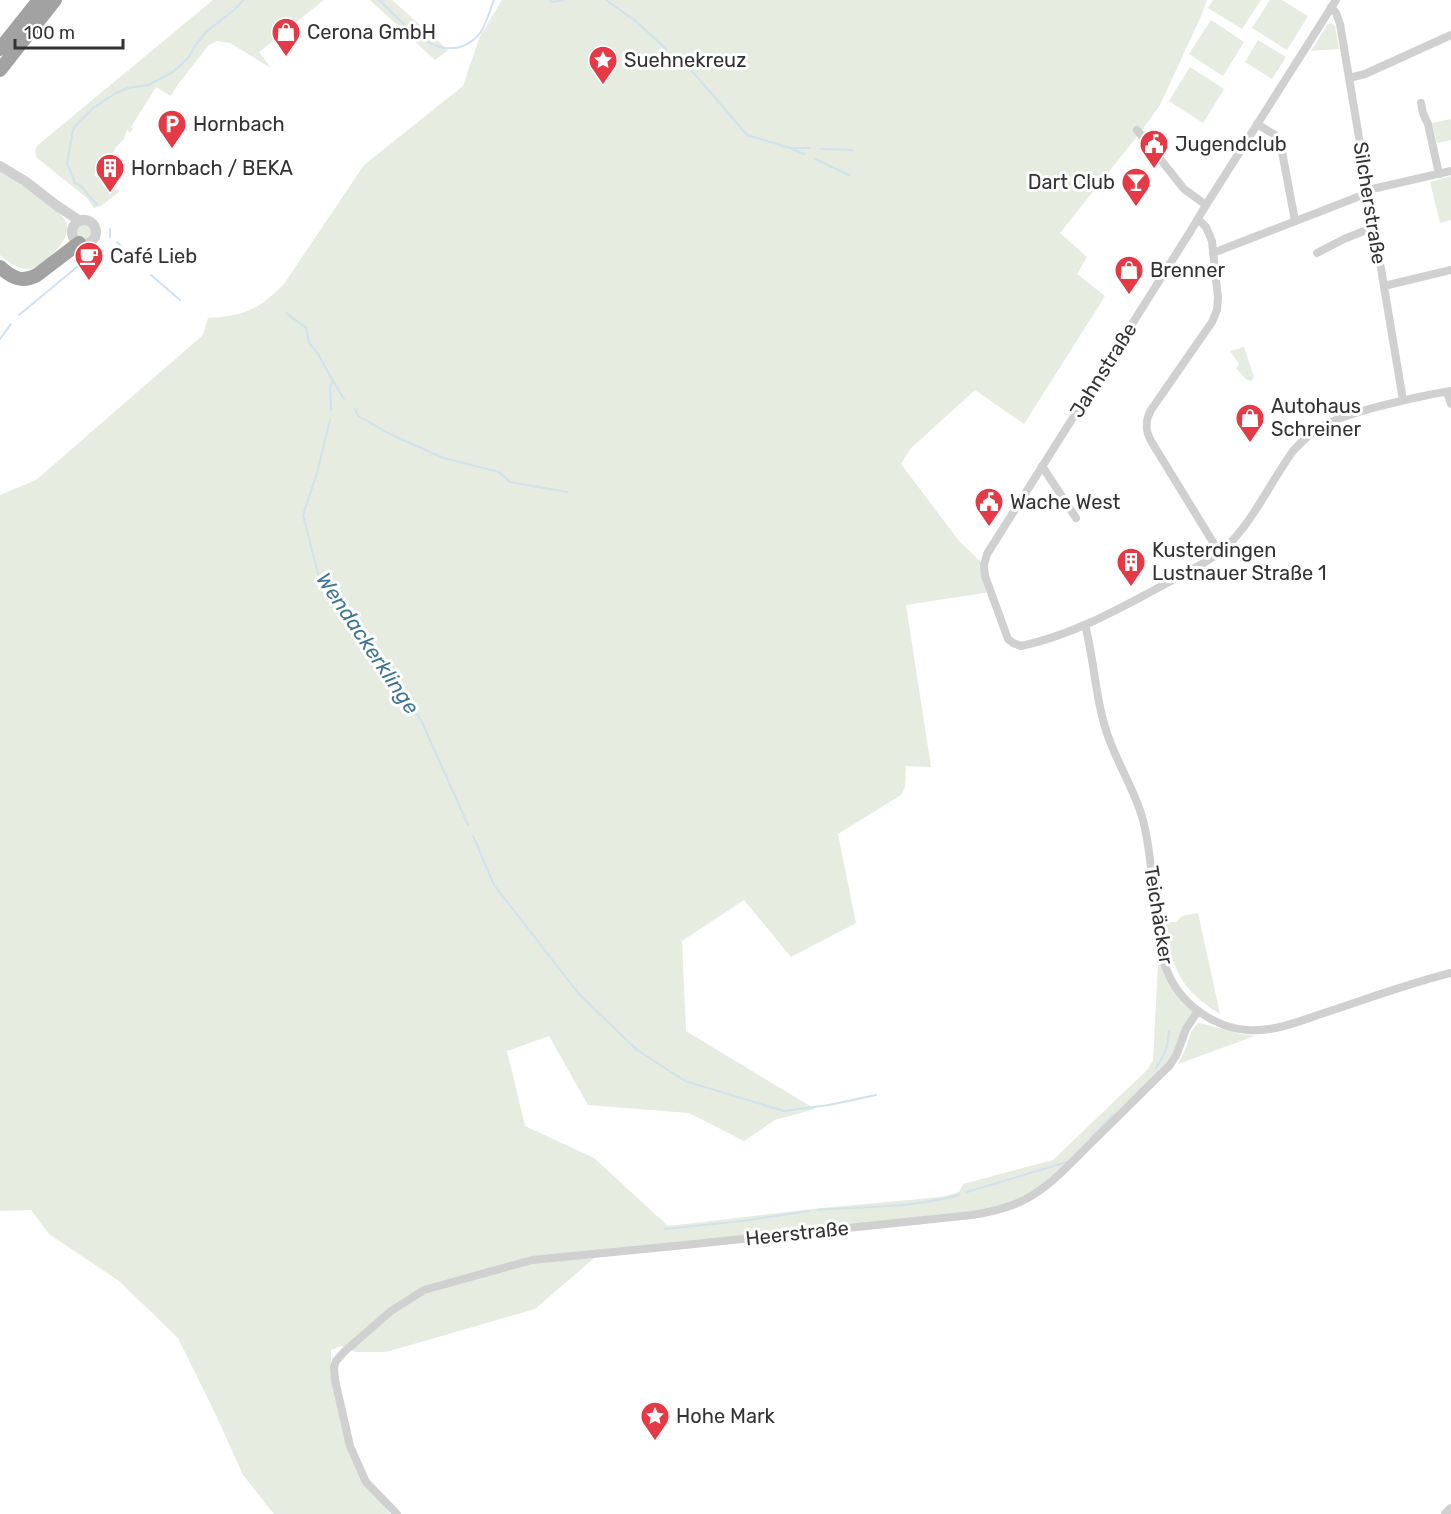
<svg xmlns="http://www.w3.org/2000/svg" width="1451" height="1514" viewBox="0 0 1451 1514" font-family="Rubik,sans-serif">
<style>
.green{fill:#e6ecdf}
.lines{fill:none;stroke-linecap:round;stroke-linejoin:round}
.stream{stroke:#cfe2ee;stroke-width:2}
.minor{stroke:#d0d0d0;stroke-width:8}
.tertiary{stroke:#d0d0d0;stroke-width:10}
.trunk{stroke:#a2a2a2;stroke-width:14}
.labels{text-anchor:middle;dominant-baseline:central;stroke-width:6;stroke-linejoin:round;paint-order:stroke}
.poi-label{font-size:20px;fill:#333;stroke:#fff;text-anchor:start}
.street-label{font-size:20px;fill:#333;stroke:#fff}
.water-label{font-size:21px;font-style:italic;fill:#3f7597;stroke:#fff}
</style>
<rect width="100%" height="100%" fill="#fff"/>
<g class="green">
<path d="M213,0h111l-65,52 12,16 -41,-25 -13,-2 -8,4 -31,39 -7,12 -15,-9 -25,40 2,2 -3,4 -3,-3 -3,9 -8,8 -7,15 -5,-2 -10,15 26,16 -19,15 -7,2 -7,-10 -51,-41 -1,-7 3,-5z"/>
<path d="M370,0h22l56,50 -13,10z"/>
<path d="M502,0h705l-6,16 -41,89 -21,29 -79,99 27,24 -10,17 28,22 -81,128 -49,-34 -65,59 -9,15 58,77 25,24 6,27 -84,13 25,162 -25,-1 -1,21 -4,8 -63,39 18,89 -65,34 -47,-57 -62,41 4,90 129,78 -40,11 -31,21 -55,-28 -101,-8 -39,-69 -42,15 18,75 69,32 74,68 154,-18 119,-11 18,-5 4,-8 90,-24 95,-91 5,-9 5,-95 5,-2 4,10 31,38 -22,45 -133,132 -34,19 -409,46 -65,56 -149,43h-30l-15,-6 -10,4v11l20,85 17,37 22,31h-116l-31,-39 -27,-60 -38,-77 -59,-57 -70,-47 -18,-24 -31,1v-716l36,-15 167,-145 5,-17c35,-2 51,-8 76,-34l80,-119 99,-79 17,-50z"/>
<path d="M1213,0h48l-19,29 -34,-21z"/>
<path d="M1270,0h12l26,16 -21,34 -35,-22z"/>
<path d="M1211,20l33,22 -21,34 -34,-22z"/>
<path d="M1331,23l4,3 4,23 -28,2 16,-26z"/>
<path d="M1258,40l28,17 -14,22 -27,-17z"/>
<path d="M1190,67l34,22 -21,34 -34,-22z"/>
<path d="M1451,119v21l-14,3 -5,-20z"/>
<path d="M0,172c16,8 59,35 66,50 8,16 -23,45 -37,47 -12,1 -21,-8 -29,-14z"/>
<path d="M1451,176v44l-11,3 -10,-41z"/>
<circle cx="84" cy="232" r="8"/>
<path d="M1244,347l10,30 -3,4 -5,-2 -10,-11 3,-4 -9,-13z"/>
<path d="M1198,913l22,101c-39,-24 -49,-46 -55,-92h11l6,-6z"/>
<path d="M1199,1023c20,4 34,11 56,13l-77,28c2,-5 5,-9 7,-14 4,-10 5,-22 14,-27z"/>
</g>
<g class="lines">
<g class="stream">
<path d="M379,0c20,19 50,56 81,47 9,-3 17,-8 22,-17 5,-9 8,-20 12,-30"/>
<path d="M549,0l3,2 11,-2"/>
<path d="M606,0l31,22 29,27"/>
<path d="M676,56l10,8 61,71 43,13 14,6"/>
<path d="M792,148h18"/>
<path d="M821,149l32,1"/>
<path d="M815,159l34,16"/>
<path d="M97,205l-16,-19 -6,-3 -8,-20 6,-33 5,-7 15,-15 23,-15 12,-5 20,-3 25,-13 16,-15 6,-11 11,-14 29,-23 8,-9"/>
<path d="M110,229v8"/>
<path d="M117,242l16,18"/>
<path d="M151,275l29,25"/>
<path d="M286,313l20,15 3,15 9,11 15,27 -3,6 1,23"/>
<path d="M19,315l70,-58"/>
<path d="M0,339l11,-15"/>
<path d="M333,381l11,18"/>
<path d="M355,409l3,7 34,19 52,23 55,14 11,10 57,10"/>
<path d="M330,420l-13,53 -14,42 15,59 70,104 33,42 47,105"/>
<path d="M473,836l21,49 85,109 58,56 48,31 99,30 45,-6 47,-10"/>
<path d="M1156,1068c9,-15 12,-19 13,-37"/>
<path d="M1090,1139l23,-24"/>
<path d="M967,1192l100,-30"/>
<path d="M818,1210c47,-4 95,-2 141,-15"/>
<path d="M665,1229l77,-8 67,-10"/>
</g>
<g class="minor">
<path d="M1336,0l-130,205 -16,27 -203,322 -3,11 1,11 23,63 5,4 8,3c53,-11 101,-39 148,-64 21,-12 45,-22 62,-40 24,-25 41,-62 62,-91 8,-9 18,-18 28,-24 15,-9 32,-13 48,-18 27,-7 54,-14 82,-18"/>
<path d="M1331,7l5,6 4,11 63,376"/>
<path d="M1349,78l16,-4 86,-39"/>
<path d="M1421,103l2,10 5,11 11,50"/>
<path d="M1257,124l18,11 5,6 15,80"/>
<path d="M1137,130l47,59 22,16"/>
<path d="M1368,190l83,-19"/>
<path d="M1198,219l8,8 6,14 6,57 -1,12 -5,12 -61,88c-6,11 -6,20 0,31l68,111"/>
<path d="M1213,253l155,-60"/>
<path d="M1317,253l27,-14 30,-12"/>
<path d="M1384,286l67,-16"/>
<path d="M1447,392l4,12"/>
<path d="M1042,466l34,52"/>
<path d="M1085,625c9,34 10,69 20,102 9,32 29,60 38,93 7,27 9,56 12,85 4,43 7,81 46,108 13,9 29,16 46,17 26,2 50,-8 74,-16 43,-14 86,-30 130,-41"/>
<path d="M397,1514l-31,-32 -16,-36 -15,-66 -1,-13 2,-6 9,-10 46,-40 33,-21 108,-30 143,-14 297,-31c19,-3 37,-7 54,-16 23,-12 42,-33 60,-51 28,-27 55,-55 83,-82l7,-10 10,-27 12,-18"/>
</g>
<g class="tertiary">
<path d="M0,166l25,15 31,24 24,16"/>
<circle cx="84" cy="232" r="12"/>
<path d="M1446,1514l5,-5"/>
</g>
<g class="trunk">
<path d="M0,49l39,-49"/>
<path d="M0,70l55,-70"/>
<path d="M0,267c12,11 22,16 37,8l42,-32"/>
</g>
</g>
<defs>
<g id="shop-pin" transform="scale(1.5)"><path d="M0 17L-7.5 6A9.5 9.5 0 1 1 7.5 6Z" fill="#e63946" stroke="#fff"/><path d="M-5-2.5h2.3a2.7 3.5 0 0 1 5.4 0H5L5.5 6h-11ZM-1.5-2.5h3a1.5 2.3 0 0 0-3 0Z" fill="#fff"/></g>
<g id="sight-pin" transform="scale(1.5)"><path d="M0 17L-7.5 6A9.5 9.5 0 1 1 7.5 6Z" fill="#e63946" stroke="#fff"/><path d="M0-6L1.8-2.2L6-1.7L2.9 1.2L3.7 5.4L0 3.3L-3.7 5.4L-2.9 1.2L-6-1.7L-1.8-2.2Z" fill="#fff"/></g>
<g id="parking-pin" transform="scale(1.5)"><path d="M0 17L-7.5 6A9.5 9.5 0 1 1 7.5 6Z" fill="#e63946" stroke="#fff"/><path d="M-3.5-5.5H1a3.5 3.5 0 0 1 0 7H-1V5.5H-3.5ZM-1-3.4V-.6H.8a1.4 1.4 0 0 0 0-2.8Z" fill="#fff"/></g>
<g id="civic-pin" transform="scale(1.5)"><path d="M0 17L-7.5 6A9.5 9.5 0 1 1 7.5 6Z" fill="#e63946" stroke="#fff"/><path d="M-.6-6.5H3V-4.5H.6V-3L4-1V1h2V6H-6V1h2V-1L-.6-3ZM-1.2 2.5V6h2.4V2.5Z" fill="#fff"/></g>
<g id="building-pin" transform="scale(1.5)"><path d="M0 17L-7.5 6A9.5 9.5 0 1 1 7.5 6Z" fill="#e63946" stroke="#fff"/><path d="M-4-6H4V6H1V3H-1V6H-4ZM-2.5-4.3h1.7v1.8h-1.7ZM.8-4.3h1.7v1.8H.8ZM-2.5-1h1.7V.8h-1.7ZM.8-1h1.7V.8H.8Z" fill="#fff"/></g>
<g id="bar-pin" transform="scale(1.5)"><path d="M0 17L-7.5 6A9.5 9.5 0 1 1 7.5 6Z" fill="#e63946" stroke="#fff"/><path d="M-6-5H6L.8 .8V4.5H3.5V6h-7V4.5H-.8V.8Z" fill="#fff"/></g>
<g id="cafe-pin" transform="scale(1.5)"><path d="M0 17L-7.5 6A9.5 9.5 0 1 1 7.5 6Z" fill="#e63946" stroke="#fff"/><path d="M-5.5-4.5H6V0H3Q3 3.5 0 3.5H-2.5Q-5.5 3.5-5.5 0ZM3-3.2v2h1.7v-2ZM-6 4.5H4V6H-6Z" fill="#fff"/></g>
</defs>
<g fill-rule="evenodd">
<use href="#shop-pin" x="286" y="32"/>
<use href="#sight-pin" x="603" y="60"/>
<use href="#parking-pin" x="172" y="124"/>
<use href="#civic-pin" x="1154" y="144"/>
<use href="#building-pin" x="110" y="168"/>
<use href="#bar-pin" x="1136" y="182"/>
<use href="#cafe-pin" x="89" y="256"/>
<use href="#shop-pin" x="1129" y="270"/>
<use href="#shop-pin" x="1250" y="418"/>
<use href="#civic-pin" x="989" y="502"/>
<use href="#building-pin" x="1131" y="562"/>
<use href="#sight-pin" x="655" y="1416"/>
</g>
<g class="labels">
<g class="poi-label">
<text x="307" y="32">Cerona GmbH</text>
<text x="624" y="60">Suehnekreuz</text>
<text x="193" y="124">Hornbach</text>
<text x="1175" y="144">Jugendclub</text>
<text x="131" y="168">Hornbach / BEKA</text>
<text x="1115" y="182" text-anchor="end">Dart Club</text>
<text x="110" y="256">Café Lieb</text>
<text x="1150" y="270">Brenner</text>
<text x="1271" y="406">Autohaus<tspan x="1271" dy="23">Schreiner</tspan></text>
<text x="1010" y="502">Wache West</text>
<text x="1152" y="550">Kusterdingen<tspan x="1152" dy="23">Lustnauer Straße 1</tspan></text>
<text x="676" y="1416">Hohe Mark</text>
</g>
<g class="street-label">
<text transform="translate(1370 203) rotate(81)">Silcherstraße</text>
<text transform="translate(1103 370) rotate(-58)">Jahnstraße</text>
<text transform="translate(1159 915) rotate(81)">Teichäcker</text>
<text transform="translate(797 1233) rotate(-6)">Heerstraße</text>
</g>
<g class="water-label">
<text transform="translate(368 643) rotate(56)">Wendackerklinge</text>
</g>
</g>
<path d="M15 39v9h108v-9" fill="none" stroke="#333333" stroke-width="3"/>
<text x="24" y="39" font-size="18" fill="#333333" stroke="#ffffff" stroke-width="4.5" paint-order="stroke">100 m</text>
</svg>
